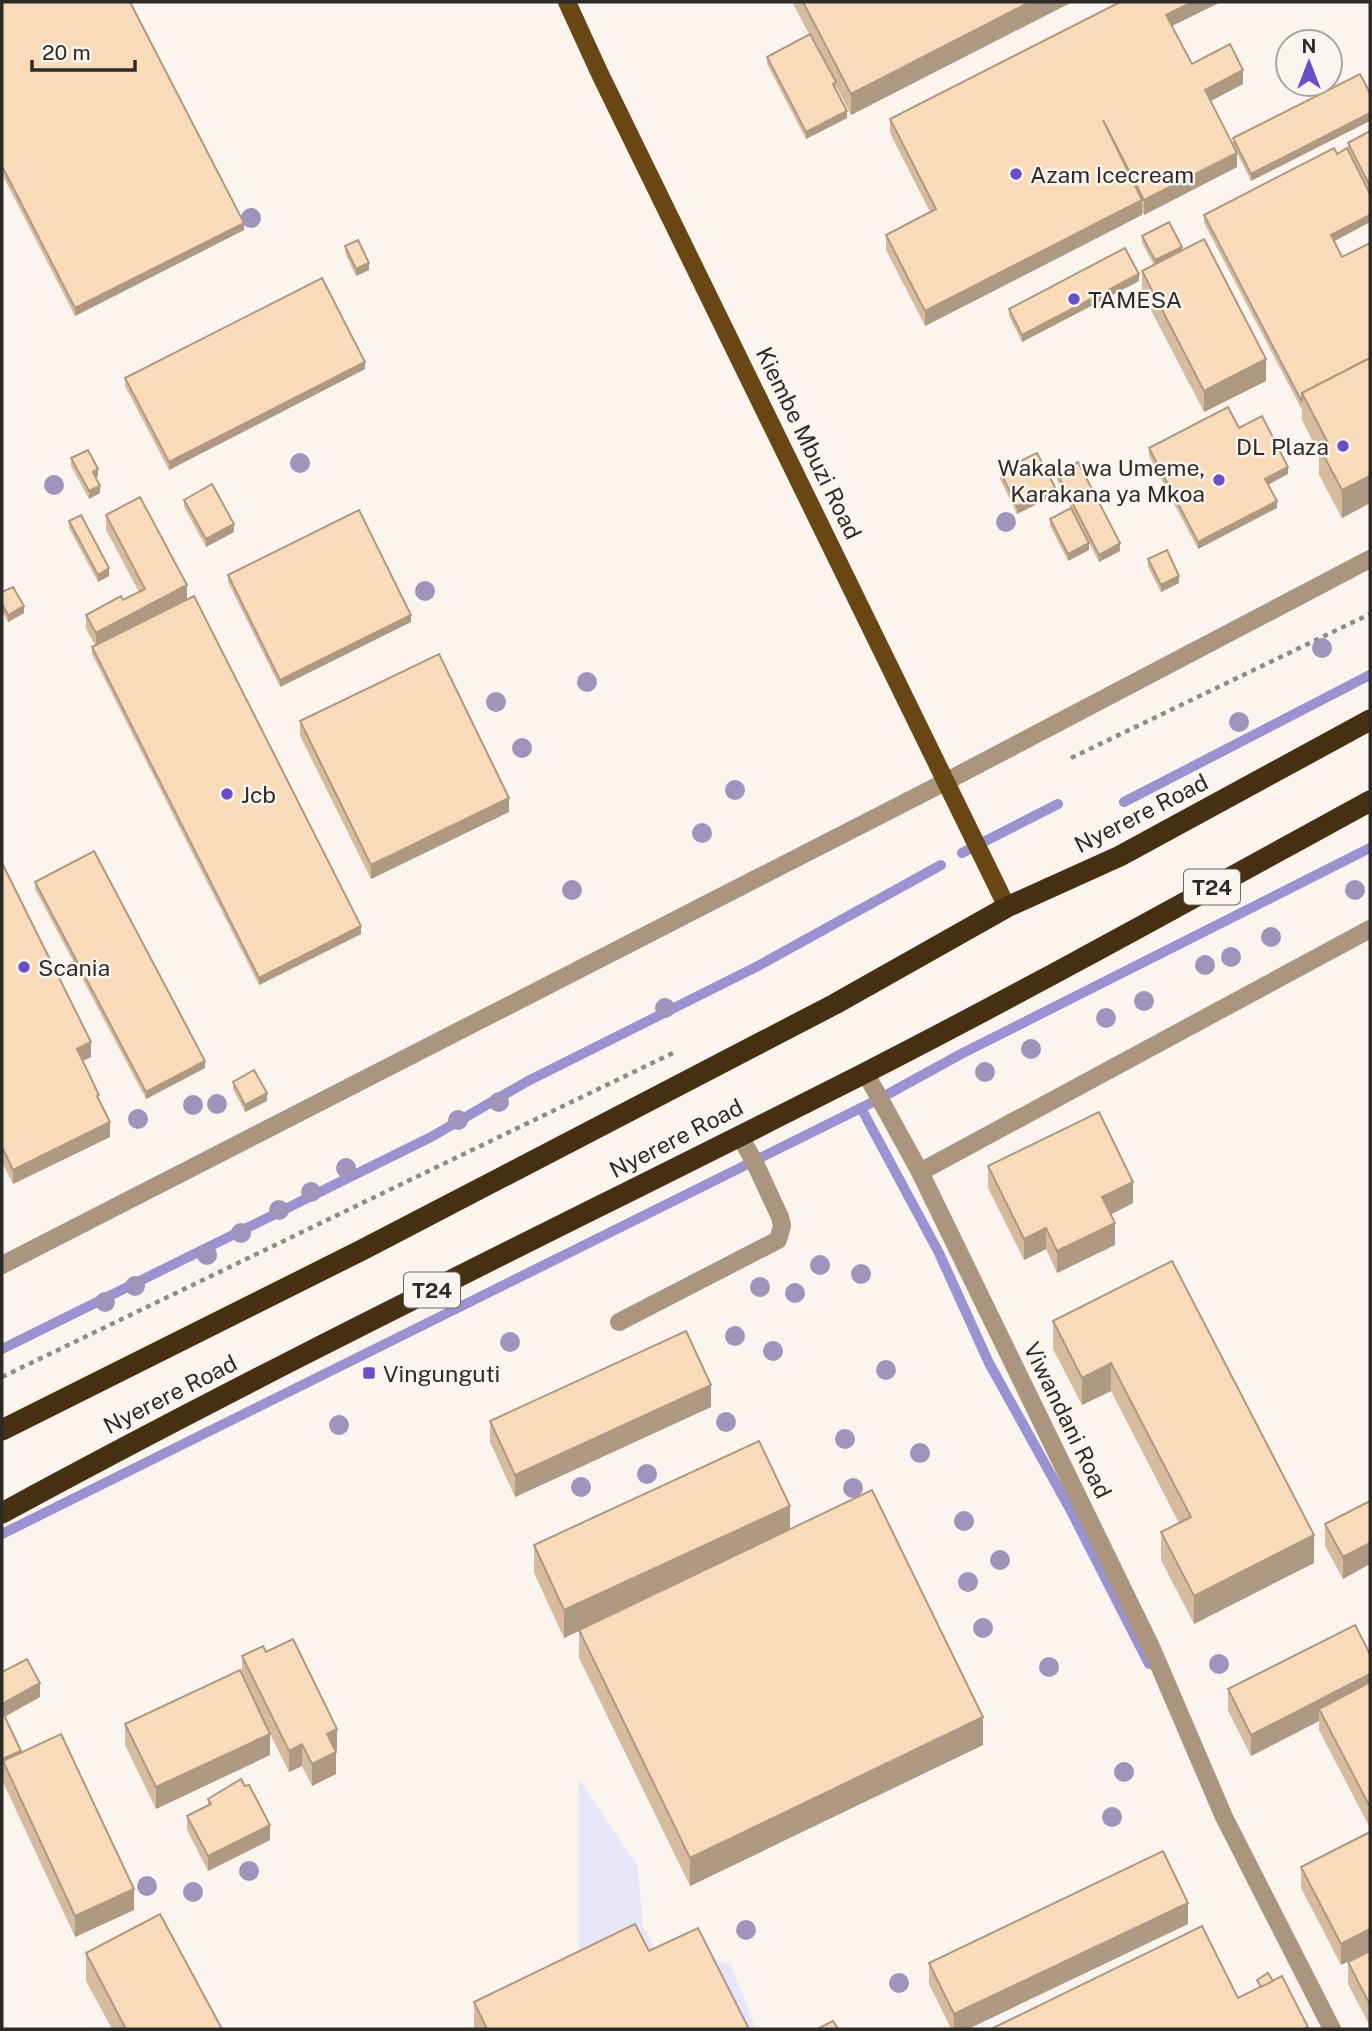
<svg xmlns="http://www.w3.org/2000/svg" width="1372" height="2031" viewBox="0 0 1372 2031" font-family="'Public Sans',sans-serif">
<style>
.green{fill:#e8e6f9}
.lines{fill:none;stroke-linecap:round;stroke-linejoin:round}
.stream{stroke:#9b92d2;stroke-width:10}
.path{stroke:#8f8b86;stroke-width:4.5;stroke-dasharray:5 5;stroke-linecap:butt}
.minor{stroke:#ab957e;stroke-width:18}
.major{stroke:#6a4615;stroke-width:18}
.highway{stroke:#472f11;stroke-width:21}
.tree{fill:#a094bc}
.wall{fill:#d6bb9f}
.shaded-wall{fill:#ae9982}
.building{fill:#f9dab9;stroke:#ae9982;stroke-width:2}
.poi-dot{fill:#6b4dc6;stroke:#fcf5ef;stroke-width:2.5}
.labels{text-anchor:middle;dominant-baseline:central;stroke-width:5;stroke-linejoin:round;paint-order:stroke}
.shield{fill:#fcf5ef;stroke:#6b6864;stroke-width:2}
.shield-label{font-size:21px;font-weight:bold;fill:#2d2b28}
.poi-label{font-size:23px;fill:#2d2b28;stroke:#fcf5ef;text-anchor:start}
.street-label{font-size:23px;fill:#2d2b28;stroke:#fcf5ef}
</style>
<rect width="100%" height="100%" fill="#fcf5ef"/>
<path class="green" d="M579,1779l59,88 5,60 19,32 35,-5 34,11 25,64h-177z"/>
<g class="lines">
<g class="stream">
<path d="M1124,802l246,-127"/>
<path d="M962,853l96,-49"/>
<path d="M861,1108l78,145 50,110 81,146 79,155"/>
<path d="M2,1349l429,-212 97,-56 228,-114 185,-102"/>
<path d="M2,1534l877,-435 82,-45 409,-206"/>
</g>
<g class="path">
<path d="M1071,758l299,-144"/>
<path d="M2,1377l673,-325"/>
</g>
<g class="minor">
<path d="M865,1072l55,100 232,477 72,168 108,212"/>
<path d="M920,1172l450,-243"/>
<path d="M2,1265l945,-484 423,-222"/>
<path d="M619,1322l159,-82 4,-14 -2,-9 -26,-56 -15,-26"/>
</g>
<path class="major" d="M567,2l33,72 407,833"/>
<g class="highway">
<path d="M2,1430l360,-180 473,-246 172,-97 113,-51 250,-136"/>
<path d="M2,1513c283,-154 575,-294 863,-440 170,-87 337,-180 505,-272"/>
</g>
</g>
<g class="tree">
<circle cx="251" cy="218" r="10"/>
<circle cx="300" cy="463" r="10"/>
<circle cx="54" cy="485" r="10"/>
<circle cx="1006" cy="522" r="10"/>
<circle cx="425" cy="591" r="10"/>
<circle cx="1322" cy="648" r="10"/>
<circle cx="587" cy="682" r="10"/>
<circle cx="496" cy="702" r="10"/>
<circle cx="1239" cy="722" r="10"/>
<circle cx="522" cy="748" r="10"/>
<circle cx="735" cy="790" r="10"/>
<circle cx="702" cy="833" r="10"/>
<circle cx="572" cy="890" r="10"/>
<circle cx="1355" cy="890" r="10"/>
<circle cx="1271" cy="937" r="10"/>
<circle cx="1231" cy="957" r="10"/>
<circle cx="1205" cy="965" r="10"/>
<circle cx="1144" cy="1001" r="10"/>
<circle cx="665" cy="1008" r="10"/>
<circle cx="1106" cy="1018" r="10"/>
<circle cx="1031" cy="1049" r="10"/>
<circle cx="985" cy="1072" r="10"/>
<circle cx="499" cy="1102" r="10"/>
<circle cx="217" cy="1104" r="10"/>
<circle cx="193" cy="1105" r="10"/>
<circle cx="138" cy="1119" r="10"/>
<circle cx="458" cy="1120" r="10"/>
<circle cx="346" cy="1168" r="10"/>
<circle cx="311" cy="1192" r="10"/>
<circle cx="279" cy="1210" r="10"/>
<circle cx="241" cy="1233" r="10"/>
<circle cx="207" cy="1255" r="10"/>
<circle cx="820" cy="1265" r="10"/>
<circle cx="861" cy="1274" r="10"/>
<circle cx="135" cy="1286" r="10"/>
<circle cx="760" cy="1287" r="10"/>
<circle cx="795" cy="1293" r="10"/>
<circle cx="105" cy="1302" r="10"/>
<circle cx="735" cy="1336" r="10"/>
<circle cx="510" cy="1342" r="10"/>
<circle cx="773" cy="1351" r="10"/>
<circle cx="886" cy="1370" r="10"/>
<circle cx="726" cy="1422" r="10"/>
<circle cx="339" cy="1425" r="10"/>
<circle cx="845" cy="1439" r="10"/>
<circle cx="920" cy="1453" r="10"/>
<circle cx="647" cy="1474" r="10"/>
<circle cx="581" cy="1487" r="10"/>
<circle cx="853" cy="1488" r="10"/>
<circle cx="964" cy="1521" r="10"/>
<circle cx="1000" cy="1560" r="10"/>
<circle cx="968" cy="1582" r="10"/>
<circle cx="983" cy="1628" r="10"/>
<circle cx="1219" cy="1664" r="10"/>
<circle cx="1049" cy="1667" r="10"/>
<circle cx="1124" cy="1772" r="10"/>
<circle cx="1112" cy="1817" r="10"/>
<circle cx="249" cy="1871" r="10"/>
<circle cx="147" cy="1886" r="10"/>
<circle cx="193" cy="1892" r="10"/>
<circle cx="746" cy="1930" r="10"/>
<circle cx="899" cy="1983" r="10"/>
</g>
<g class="wall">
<path d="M2,2l242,228 -169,86 -73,-142z"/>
<path d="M792,2h280l-221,113 -15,-29v3l11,29 -41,21 -39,-75v-7l42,-23z"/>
<path d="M1172,26l20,38 51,20 -32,17 22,44v-7l127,-64 -109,107 -14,-28v14l-93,48 -2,-3v3l-217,111 -39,-76v-15l44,-23 -40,-79v-14z"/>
<path d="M1370,131v91l-36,19 8,16 28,-14v260l-28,15 -23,-43v-21l-17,-34v-10l-98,-187v-8l144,-65v-7z"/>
<path d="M1142,236l40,15 84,130 -62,31 -62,-119v-22l12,-6 -12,-22z"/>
<path d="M345,246l24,24 -13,6 -11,-23z"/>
<path d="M1139,281l-117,61 -13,-26v-7z"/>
<path d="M365,369l-196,101 -44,-84v-8z"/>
<path d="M1149,448l139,26 -20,11 9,23 -79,41 -49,-93z"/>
<path d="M71,458l27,18 -2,2 4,15 -11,6 -18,-33z"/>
<path d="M1000,471l55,24 -38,19 -17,-35z"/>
<path d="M1057,473l63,78 -21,11 -10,-19v7l-21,11 -18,-35v-7l25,-3 -18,-36z"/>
<path d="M184,500l50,32 -28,15 -22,-40z"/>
<path d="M106,515l81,84 174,335 -102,51 -167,-331v-7l3,-2 -9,-16v-14l37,-15 16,-8 -33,-62z"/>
<path d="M69,521l40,55 -11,6 -29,-54z"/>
<path d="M1148,559l31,24 -18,9 -13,-25z"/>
<path d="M228,575l183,47 -131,65 -52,-105z"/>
<path d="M2,592l22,21 -16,9 -6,-10z"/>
<path d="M300,721l209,91 -138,67 -71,-143z"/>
<path d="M2,863l89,194 -8,4 16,41 11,35 -97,47 -11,-22z"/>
<path d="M35,882l170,186 -59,31 -111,-210z"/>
<path d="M233,1082l34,19 -22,11 -12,-23z"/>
<path d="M988,1166l145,37 -23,12 5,30 -58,28 -11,-24 -22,11 -36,-72z"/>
<path d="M1172,1261l142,302 -120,61 -33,-64v-28l18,-9 -68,-132 -29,14 -29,-56v-28z"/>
<path d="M711,1407l-196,90 -25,-55v-21z"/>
<path d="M1370,1501l-27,78 -18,-33v-22z"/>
<path d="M790,1529l193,216 -293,141 -111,-228v-28l-15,8 -30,-65v-28z"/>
<path d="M266,1652l71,98 -2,1 1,23 -24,12 -10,-20 -13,6 -19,-38v21l-114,54 -31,-64v-21l117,-49v-19z"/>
<path d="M1370,1654v174l-51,-98v-9l-68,35 -23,-45v-22z"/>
<path d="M2,1672l38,25 -35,20 16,36 113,157 -59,27 -72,-155v-9l-1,1z"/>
<path d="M208,1799l62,41 -62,31 -21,-41v-14l21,-11z"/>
<path d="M1301,1867l69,83 -29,15 -40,-77z"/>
<path d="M1188,1924l-220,105h-17l-22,-45v-21z"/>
<path d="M1370,1951v75l-22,-42v-22z"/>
<path d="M86,1953l136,76h-110l-26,-48z"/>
<path d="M474,2002l275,27h-275z"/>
</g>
<g class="shaded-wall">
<path d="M1030,2h42l-221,113v-21z"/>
<path d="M1192,2h29l-55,27v-14z"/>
<path d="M1243,70v14l-38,20v-14z"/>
<path d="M847,111v7l-41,21v-7z"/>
<path d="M1370,113v8l-119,60v-7z"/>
<path d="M1237,153v14l-93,48v-15z"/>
<path d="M1142,200v15l-217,111v-15z"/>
<path d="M1370,215v7l-39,21v-8z"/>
<path d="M244,223v7l-169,86v-8z"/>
<path d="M1182,247v7l-27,14v-8z"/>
<path d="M369,263v7l-13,6v-7z"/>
<path d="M1139,274v7l-117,61v-7z"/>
<path d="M1266,359v22l-62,31v-21z"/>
<path d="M365,362v7l-196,101v-8z"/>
<path d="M1288,467v7l-23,12v-7z"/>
<path d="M98,469v7l-5,3v-7z"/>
<path d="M1370,476v27l-28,15v-28z"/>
<path d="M100,486v7l-11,6v-8z"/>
<path d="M1055,487v8l-38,19v-7z"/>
<path d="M1277,501v7l-79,41v-7z"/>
<path d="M234,524v8l-28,15v-8z"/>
<path d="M1089,543v7l-21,11v-7z"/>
<path d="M1120,543v8l-21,11v-7z"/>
<path d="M109,568v8l-11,6v-7z"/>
<path d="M1179,576v7l-18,9v-7z"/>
<path d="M187,585v15l-91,47v-14z"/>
<path d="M24,606v7l-16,9v-7z"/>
<path d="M411,615v7l-131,65v-7z"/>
<path d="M509,798v14l-138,67v-14z"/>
<path d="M361,926v8l-102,51v-7z"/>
<path d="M91,1042v15l-14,7v-15z"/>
<path d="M205,1061v7l-59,31v-7z"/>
<path d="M267,1093v8l-22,11v-7z"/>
<path d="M110,1122v15l-97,47v-14z"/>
<path d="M1133,1182v21l-31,16v-22z"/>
<path d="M1115,1223v22l-58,28v-22z"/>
<path d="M1046,1228v21l-22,11v-21z"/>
<path d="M1111,1363v28l-29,14v-27z"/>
<path d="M711,1385v22l-196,90v-22z"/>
<path d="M790,1506v28l-226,104v-28z"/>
<path d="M1314,1535v28l-120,61v-28z"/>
<path d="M1370,1543v21l-27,15v-22z"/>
<path d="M1370,1674v21l-51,14v12l-68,35v-21z"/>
<path d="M40,1683v14l-38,21v-14z"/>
<path d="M983,1717v28l-293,141v-28z"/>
<path d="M337,1729v21l-10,5v-21z"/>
<path d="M270,1734v21l-114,54v-22z"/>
<path d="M302,1744v22l-13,6v-21z"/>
<path d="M21,1751v14l-18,-4v12l-1,1v-15z"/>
<path d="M336,1752v22l-24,12v-22z"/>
<path d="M270,1825v15l-62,31v-15z"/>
<path d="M134,1889v21l-59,27v-21z"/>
<path d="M1188,1903v21l-220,105h-14v-15z"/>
<path d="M1370,1929v21l-29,15v-21z"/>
</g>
<g class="building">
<path d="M2,2h128l114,221 -169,85 -73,-142z"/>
<path d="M803,2h227l-179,92z"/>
<path d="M1120,2h72l-26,13 26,49 38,-20 13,26 -38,20 32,63 -93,47 -41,-80 39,80 -217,111 -39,-76 50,-26 -46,-90z"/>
<path d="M810,34l26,48 -3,2 14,27 -41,21 -39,-75z"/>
<path d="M1360,74l10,19v20l-119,61 -18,-36z"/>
<path d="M1370,131v55l-22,-43z"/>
<path d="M1334,148l3,6 10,-6 23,46v21l-39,20 11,22 28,-14v115l-68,35v9l-98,-187z"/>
<path d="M1169,222l13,25 -27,13 -13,-24z"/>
<path d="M1204,239l62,120 -62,32 -62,-120z"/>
<path d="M358,240l11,23 -13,6 -11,-23z"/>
<path d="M1125,248l14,26 -117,61 -13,-26z"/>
<path d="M322,278l43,84 -196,100 -44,-84z"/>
<path d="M1370,358v118l-28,14 -23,-43 9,-4 -26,-50z"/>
<path d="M1228,407l11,21 23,-12 26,51 -23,12 12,22 -79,41 -49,-94z"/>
<path d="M88,450l10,19 -5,3 7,14 -11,5 -18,-33z"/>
<path d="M1037,453l18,34 -38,20 -17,-36z"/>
<path d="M1078,462l42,81 -21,12 -42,-82z"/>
<path d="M212,484l22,40 -28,15 -22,-39z"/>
<path d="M140,497l47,88 -91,48 -10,-18 35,-19 2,4 22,-11 -39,-74z"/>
<path d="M1071,508l18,35 -21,11 -18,-35z"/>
<path d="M359,510l52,105 -131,65 -52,-105z"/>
<path d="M81,515l28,53 -11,7 -29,-54z"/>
<path d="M1167,550l12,26 -18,9 -13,-26z"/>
<path d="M13,587l11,19 -16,9 -6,-11v-12z"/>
<path d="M194,596l167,330 -102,52 -167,-331z"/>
<path d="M439,654l70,144 -138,67 -71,-144z"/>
<path d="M94,851l111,210 -59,31 -111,-210z"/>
<path d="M2,863l89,179 -14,7 22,46 -2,1 13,26 -97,48 -11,-23z"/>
<path d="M254,1070l13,23 -22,12 -12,-23z"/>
<path d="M1099,1112l34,70 -31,15 13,26 -58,28 -11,-23 -22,11 -36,-73z"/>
<path d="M1172,1261l142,274 -120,61 -33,-64 30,-15 -80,-154 -29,15 -29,-57z"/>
<path d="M686,1331l25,54 -196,90 -25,-54z"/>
<path d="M759,1441l31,65 -226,104 -30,-65z"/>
<path d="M872,1490l111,227 -293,141 -111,-228z"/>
<path d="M1370,1501v42l-27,14 -18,-33z"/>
<path d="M1355,1625l15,29v20l-119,61 -23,-46z"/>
<path d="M293,1639l44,90 -10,5 9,18 -24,12 -10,-20 -13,7 -47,-95 21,-10 3,6z"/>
<path d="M27,1659l13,24 -38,21v-32z"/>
<path d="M240,1670l30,64 -114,53 -31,-63z"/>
<path d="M1370,1682v125l-51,-98z"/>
<path d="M2,1711l19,40 -19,8z"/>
<path d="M61,1734l73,155 -59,27 -72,-155z"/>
<path d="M241,1779l4,7 4,-1 21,40 -62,31 -21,-40 24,-12 -3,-5z"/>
<path d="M1370,1832v97l-29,15 -40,-77z"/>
<path d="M1163,1851l25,52 -234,111 -25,-51z"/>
<path d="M160,1914l62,115h-96l-40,-76z"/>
<path d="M635,1924l14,27 49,-23 51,101h-262l-13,-27z"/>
<path d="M1202,1926l36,72 44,-22 26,51 -4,2h-313z"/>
<path d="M1370,1951v54l-22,-43z"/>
<path d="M1268,1973l5,8 -12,6 -4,-7z"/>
<path d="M833,2021l5,8h-21z"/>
</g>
<g class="poi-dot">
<circle cx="1016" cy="174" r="7"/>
<circle cx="1074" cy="299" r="7"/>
<circle cx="1343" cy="446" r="7"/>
<circle cx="1219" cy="480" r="7"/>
<circle cx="227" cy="794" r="7"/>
<circle cx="24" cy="967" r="7"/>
<rect x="362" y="1366" width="14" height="14" rx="3.5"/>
</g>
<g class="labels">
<g class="shield">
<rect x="1184" y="869.5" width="56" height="35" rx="5"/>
<rect x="404" y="1272.5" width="56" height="35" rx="5"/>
</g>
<g class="shield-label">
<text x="1212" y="887">T24</text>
<text x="432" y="1290">T24</text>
</g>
<g class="poi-label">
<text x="1030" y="174">Azam Icecream</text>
<text x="1088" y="299">TAMESA</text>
<text x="1329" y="446" text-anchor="end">DL Plaza</text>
<text x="1205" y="467" text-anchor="end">Wakala wa Umeme,<tspan x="1205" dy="26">Karakana ya Mkoa</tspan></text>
<text x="241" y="794">Jcb</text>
<text x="38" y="967">Scania</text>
<text x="383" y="1373">Vingunguti</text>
</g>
<g class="street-label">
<text transform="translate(809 443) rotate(64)">Kiembe Mbuzi Road</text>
<text transform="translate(1141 813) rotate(-27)">Nyerere Road</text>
<text transform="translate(676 1138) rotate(-27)">Nyerere Road</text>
<text transform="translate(170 1394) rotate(-27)">Nyerere Road</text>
<text transform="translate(1068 1420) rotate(64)">Viwandani Road</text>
</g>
</g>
<rect width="1372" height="2031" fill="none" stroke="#2d2b28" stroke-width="7"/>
<g transform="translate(1309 63)"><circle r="33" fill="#fcf5ef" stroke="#a9a49f" stroke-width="2"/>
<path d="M0-5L12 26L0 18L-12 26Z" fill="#6b4dc6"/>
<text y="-10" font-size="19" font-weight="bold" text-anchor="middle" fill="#2d2b28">N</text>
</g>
<path d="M32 60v10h103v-10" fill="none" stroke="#2d2b28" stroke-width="3.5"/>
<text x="42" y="60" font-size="21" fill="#2d2b28" stroke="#fcf5ef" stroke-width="5" paint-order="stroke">20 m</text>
</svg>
